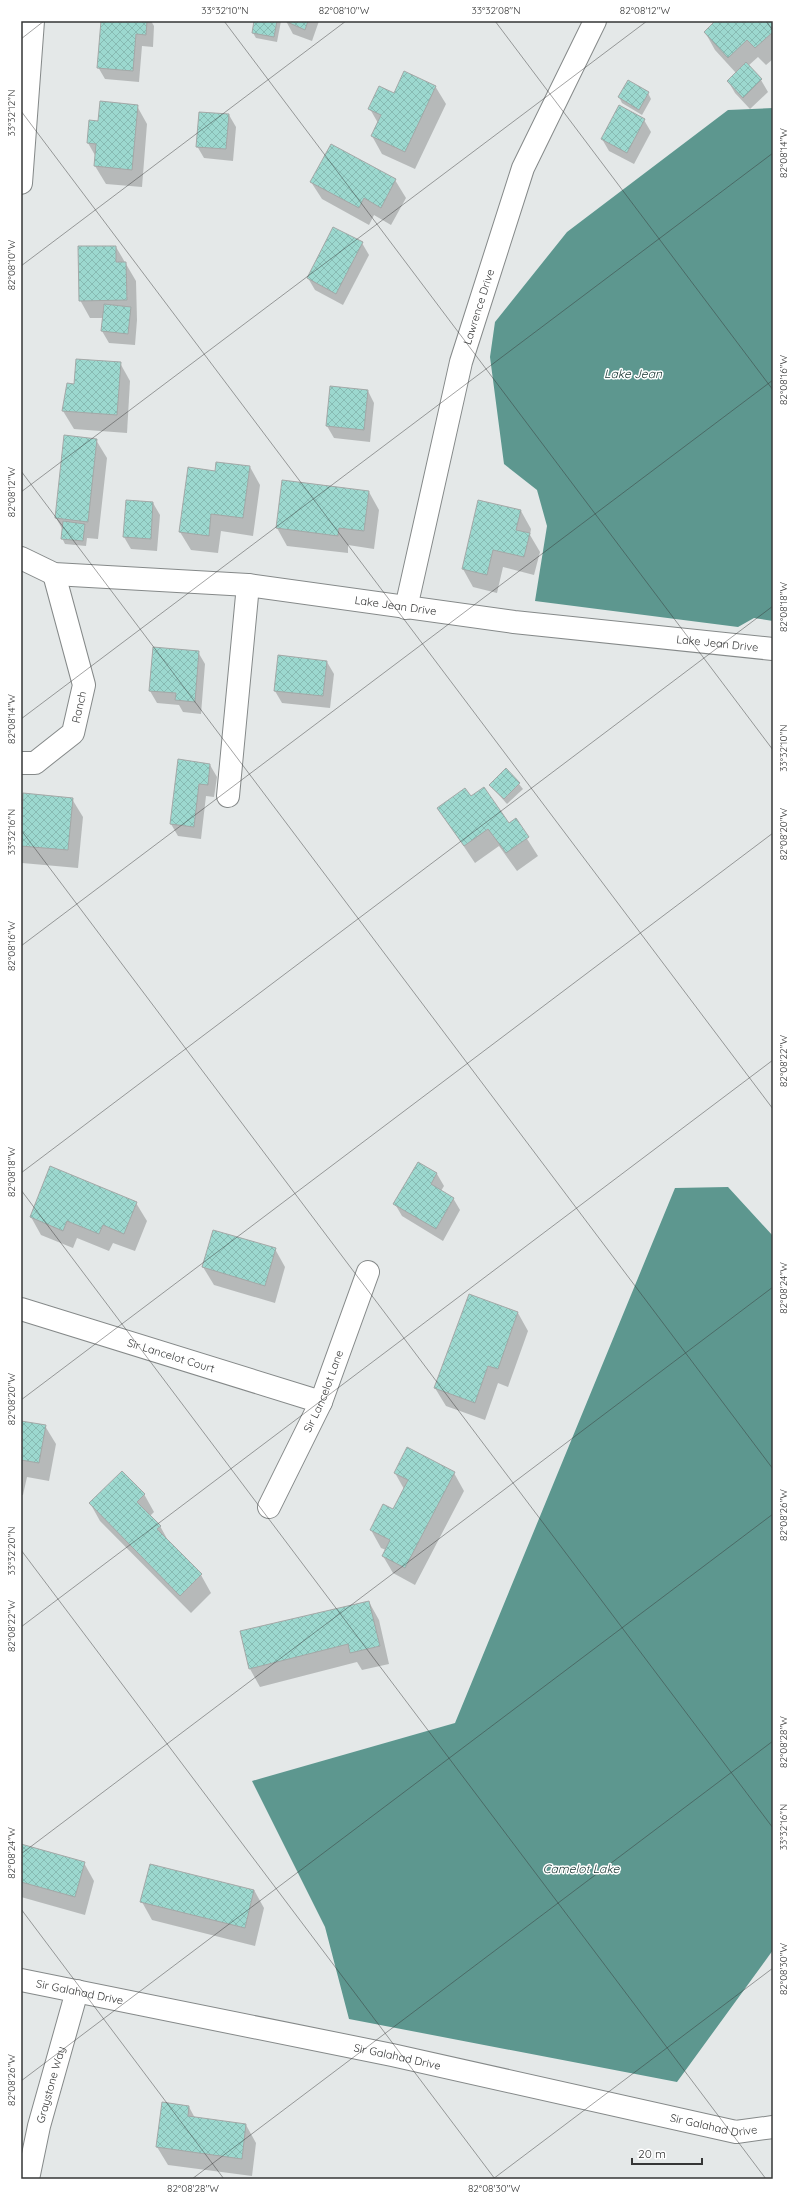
<svg xmlns="http://www.w3.org/2000/svg" width="794" height="2200" viewBox="0 0 794 2200" font-family="Quicksand,sans-serif">
<style>
.water{fill:#5d978f}
.shadow{fill:#0003}
.building{fill:url(#building-cross-hatch);stroke:#a4a8a7}
.lines{fill:none;stroke-linecap:round;stroke-linejoin:round}
.minor-casing{stroke:#858989;stroke-width:24}
.minor{stroke:#fff;stroke-width:22}
.ticks{fill:none;stroke:#353636;stroke-width:1;stroke-opacity:0.45}
.labels{text-anchor:middle;dominant-baseline:central;stroke-width:3;stroke-linejoin:round;paint-order:stroke}
.street-label{font-size:11px;fill:#353636;stroke:#fff}
.water-label{font-size:12px;font-style:italic;fill:#12302c;stroke:#fff}
.neatline{fill:none;stroke:#353636;stroke-width:1.5}
.ticks-label{font-size:10px;text-anchor:middle;fill:#353636}
</style>
<defs>
<pattern id="building-cross-hatch" width="8" height="8" patternUnits="userSpaceOnUse"><rect width="8" height="8" fill="#9cd8cf"/><path d="M0 0l8 8M0 8l8-8" fill="none" stroke="#87bab2"/></pattern>
</defs>
<rect width="100%" height="100%" fill="#e4e8e8"/>
<g class="water">
<path d="M773,108v513l-19,-3 -16,9 -203,-26 12,-75 -10,-36 -33,-26 -14,-107 5,-35 72,-90 161,-122z"/>
<path d="M728,1187l45,49v714l-96,132 -328,-63 -24,-92 -73,-146 203,-58 220,-535z"/>
</g>
<g class="shadow">
<path d="M102,21h49l3,5 -1,21 -11,-1 -3,36 -34,-3 -7,-12z"/>
<path d="M255,21h26l-4,21 -21,-4 -3,-5z"/>
<path d="M286,21h33l-7,20 -19,-7z"/>
<path d="M717,21h56v38l-7,6 -8,-8 -10,9 13,14 7,12 -18,17 -15,-16 -7,-12 8,-8 -21,-23 -10,-18z"/>
<path d="M435,86l11,18 -31,65 -33,-15 -10,-18 6,-13 -8,-14 25,-14z"/>
<path d="M648,93l3,6 -9,16 -20,-12 -3,-6z"/>
<path d="M137,106l10,18 -5,63 -36,-3 -11,-18 1,-9 -8,-14 2,-22 9,1z"/>
<path d="M229,115l7,12 -3,34 -29,-3 -7,-12z"/>
<path d="M644,120l7,12 -17,32 -25,-13 -7,-12z"/>
<path d="M395,180l11,18 -15,27 -17,-10 -5,10 -47,-26 -11,-17z"/>
<path d="M362,243l7,12 -26,50 -28,-15 -7,-12z"/>
<path d="M116,247l20,34 1,39 -2,25 -26,-2 -7,-12 2,-13h-14l-10,-18z"/>
<path d="M120,363l10,18 -3,52 -53,-4 -11,-18 12,-26z"/>
<path d="M368,391l6,12 -4,39 -36,-4 -7,-12z"/>
<path d="M96,440l11,18 -9,81 -11,-1 -1,8 -21,-2 -3,-6 1,-8 -7,-12z"/>
<path d="M250,467l10,18 -7,51 -32,-5 -3,22 -27,-3 -11,-18 36,-60z"/>
<path d="M369,492l10,18 -5,39 -26,-4v8l-61,-7 -10,-18z"/>
<path d="M153,503l7,12 -3,36 -26,-2 -7,-12z"/>
<path d="M521,511l10,18 -1,6 10,17 -6,23 -31,-8 -6,26 -24,-6 -10,-18z"/>
<path d="M198,652l7,12 -4,50 -18,-2 -4,-7 -22,-2 -7,-12z"/>
<path d="M327,662l7,12 -4,34 -48,-5 -7,-12z"/>
<path d="M210,765l7,12 -3,20 -8,-1 -5,43 -23,-3 -7,-12z"/>
<path d="M519,784l4,5 -16,15 -17,-19z"/>
<path d="M23,794l49,5 11,18 -5,51 -56,-5 -1,-43z"/>
<path d="M471,798l38,26 6,-4 23,36 -21,15 -18,-25 -24,17 -37,-55z"/>
<path d="M418,1163l19,11 7,12 -3,5 12,7 7,12 -17,31 -41,-25 -7,-12z"/>
<path d="M136,1203l11,18 -12,30 -22,-8 -4,8 -32,-13 -4,10 -32,-13 -10,-18z"/>
<path d="M275,1249l10,18 -10,36 -61,-18 -11,-18z"/>
<path d="M518,1313l10,18 -20,56 -10,-4 -13,37 -39,-14 -11,-18z"/>
<path d="M21,1422l24,4 11,18 -7,37 -22,-4 -4,18h-2z"/>
<path d="M395,1473h59l10,18 -49,94 -22,-12 -10,-17 3,-6 -5,-2 -10,-18 22,-20 11,-21z"/>
<path d="M144,1494l10,18 -4,4 10,10 10,18 31,31 10,18 -20,20 -91,-92 -10,-18z"/>
<path d="M369,1602l10,18 10,44 -27,6 -5,-8 -97,25 -10,-18 -9,-37z"/>
<path d="M21,1845l63,18 10,18 -9,34 -64,-18z"/>
<path d="M254,1890l10,18 -9,38 -103,-26 -10,-18z"/>
<path d="M189,2107l6,11 51,7 10,18 -4,33 -84,-11 -11,-18z"/>
</g>
<g class="building">
<path d="M101,21h46l-1,14 -10,-1 -3,37 -36,-3z"/>
<path d="M254,21h23l-3,16 -22,-4z"/>
<path d="M285,21h23l-3,9z"/>
<path d="M715,21h58v11l-18,16 -8,-8 -19,18 -24,-26z"/>
<path d="M746,62l16,17 -19,19 -16,-17z"/>
<path d="M404,71l32,15 -31,66 -34,-16 10,-21 -13,-6 11,-23 15,7z"/>
<path d="M628,80l21,12 -10,18 -21,-13z"/>
<path d="M100,101l38,4 -6,65 -38,-4 2,-22 -9,-1 2,-23 9,1z"/>
<path d="M619,105l26,14 -18,34 -26,-14z"/>
<path d="M199,112l30,2 -3,35 -30,-2z"/>
<path d="M331,144l65,35 -15,29 -17,-10 -5,10 -49,-26z"/>
<path d="M333,227l30,15 -27,52 -29,-16z"/>
<path d="M78,246h38v16h10l1,38 -48,1z"/>
<path d="M104,304l27,3 -3,27 -27,-3z"/>
<path d="M76,359l45,3 -4,53 -55,-4 5,-28 7,1z"/>
<path d="M330,386l38,4 -4,40 -38,-4z"/>
<path d="M64,435l33,4 -9,83 -33,-4z"/>
<path d="M216,462l34,4 -7,52 -32,-4 -2,22 -30,-4 9,-65 27,4z"/>
<path d="M282,480l87,11 -5,40 -25,-3 -1,8 -62,-8z"/>
<path d="M126,500l27,2 -2,37 -28,-2z"/>
<path d="M478,500l43,10 -5,20 14,3 -6,24 -31,-7 -6,25 -25,-6z"/>
<path d="M63,521l22,3 -2,17 -22,-2z"/>
<path d="M153,647l46,4 -4,51 -20,-2 1,-7 -27,-2z"/>
<path d="M278,655l49,6 -4,35 -49,-5z"/>
<path d="M178,759l32,5 -2,21 -9,-1 -5,43 -24,-3z"/>
<path d="M506,768l14,15 -16,16 -15,-14z"/>
<path d="M484,787l25,36 7,-5 13,19 -23,16 -18,-24 -24,17 -27,-38 28,-20 6,8z"/>
<path d="M23,793l50,5 -5,52 -47,-4z"/>
<path d="M418,1162l19,11 -6,11 23,14 -18,31 -43,-25z"/>
<path d="M50,1166l87,36 -13,32 -21,-9 -4,9 -32,-13 -4,10 -33,-14z"/>
<path d="M213,1230l63,18 -11,38 -63,-19z"/>
<path d="M469,1294l49,18 -20,57 -10,-3 -13,37 -41,-15z"/>
<path d="M21,1421l25,4 -7,38 -18,-3z"/>
<path d="M407,1447l48,25 -50,96 -23,-12 8,-16 -20,-10 13,-26 10,5 15,-29 -14,-7z"/>
<path d="M122,1471l23,23 -8,8 24,24 -4,3 45,45 -22,22 -91,-93z"/>
<path d="M369,1601l11,45 -30,7 -2,-9 -99,25 -9,-38z"/>
<path d="M21,1844l64,18 -10,35 -54,-15z"/>
<path d="M150,1864l104,26 -9,38 -105,-26z"/>
<path d="M162,2102l27,4 -1,10 58,8 -4,35 -86,-12z"/>
</g>
<g class="lines">
<g class="minor-casing">
<g id="minor">
<path d="M21,183l12,-162"/>
<path id="s1" d="M21,558l33,16 194,11 266,37 259,27"/>
<path id="s2" d="M406,608l55,-246 62,-194 72,-147"/>
<path id="s3" d="M21,763h14l38,-30 11,-48 -30,-111"/>
<path d="M228,796l20,-211"/>
<path id="s4" d="M21,1309l300,93"/>
<path id="s5" d="M269,1507l52,-105 47,-130"/>
<path id="s6" d="M21,1980l371,75 344,77 37,-5"/>
<path id="s7" d="M28,2179l11,-53 38,-135"/>
</g>
</g>
<use href="#minor" class="minor"/>
</g>
<path class="ticks" d="M224,21l549,729M495,21l278,369M766,21l7,10M21,39l23,-18M21,111l752,998M21,266l325,-245M21,471l752,998M21,492l626,-471M21,719l752,-566M21,830l752,998M21,946l752,-566M21,1173l752,-567M21,1190l745,989M21,1400l752,-567M21,1550l474,629M21,1627l752,-567M21,1854l752,-567M21,1909l203,270M21,2081l752,-567M192,2179l581,-438M493,2179l280,-211"/>
<g class="labels">
<g class="street-label">
<text stroke="none"><textPath href="#s2" startOffset="310">Lawrence Drive</textPath></text>
<text stroke="none"><textPath href="#s1" startOffset="380">Lake Jean Drive</textPath></text>
<text stroke="none"><textPath href="#s1" startOffset="704">Lake Jean Drive</textPath></text>
<text stroke="none"><textPath href="#s3" startOffset="89">Ranch</textPath></text>
<text stroke="none"><textPath href="#s4" startOffset="157">Sir Lancelot Court</textPath></text>
<text stroke="none"><textPath href="#s5" startOffset="128">Sir Lancelot Lane</textPath></text>
<text stroke="none"><textPath href="#s6" startOffset="60">Sir Galahad Drive</textPath></text>
<text stroke="none"><textPath href="#s6" startOffset="384">Sir Galahad Drive</textPath></text>
<text stroke="none"><textPath href="#s7" startOffset="97">Graystone Way</textPath></text>
<text stroke="none"><textPath href="#s6" startOffset="708">Sir Galahad Drive</textPath></text>
</g>
<g class="water-label">
<text x="633" y="373">Lake Jean</text>
<text x="581" y="1868">Camelot Lake</text>
</g>
</g>
<rect width="794" height="2200" fill="none" stroke="#ffffff" stroke-width="44"/>
<path d="M632 2158v6h70v-6" fill="none" stroke="#353636" stroke-width="2"/>
<text x="638" y="2158" font-size="12" fill="#353636" stroke="#ffffff" stroke-width="3" paint-order="stroke">20 m</text>
<rect x="22" y="22" width="750" height="2156" class="neatline"/>
<g class="ticks-label">
<text x="225" y="14">33°32'10"N</text>
<text x="344" y="14">82°08'10"W</text>
<text x="496" y="14">33°32'08"N</text>
<text x="645" y="14">82°08'12"W</text>
<text transform="translate(11 113) rotate(-90)" y="4">33°32'12"N</text>
<text transform="translate(783 153) rotate(-90)" y="4">82°08'14"W</text>
<text transform="translate(11 265) rotate(-90)" y="4">82°08'10"W</text>
<text transform="translate(783 380) rotate(-90)" y="4">82°08'16"W</text>
<text transform="translate(11 492) rotate(-90)" y="4">82°08'12"W</text>
<text transform="translate(783 607) rotate(-90)" y="4">82°08'18"W</text>
<text transform="translate(11 719) rotate(-90)" y="4">82°08'14"W</text>
<text transform="translate(783 748) rotate(-90)" y="4">33°32'10"N</text>
<text transform="translate(11 832) rotate(-90)" y="4">33°32'16"N</text>
<text transform="translate(783 834) rotate(-90)" y="4">82°08'20"W</text>
<text transform="translate(11 946) rotate(-90)" y="4">82°08'16"W</text>
<text transform="translate(783 1061) rotate(-90)" y="4">82°08'22"W</text>
<text transform="translate(11 1172) rotate(-90)" y="4">82°08'18"W</text>
<text transform="translate(783 1288) rotate(-90)" y="4">82°08'24"W</text>
<text transform="translate(11 1399) rotate(-90)" y="4">82°08'20"W</text>
<text transform="translate(783 1515) rotate(-90)" y="4">82°08'26"W</text>
<text transform="translate(11 1551) rotate(-90)" y="4">33°32'20"N</text>
<text transform="translate(11 1626) rotate(-90)" y="4">82°08'22"W</text>
<text transform="translate(783 1742) rotate(-90)" y="4">82°08'28"W</text>
<text transform="translate(783 1827) rotate(-90)" y="4">33°32'16"N</text>
<text transform="translate(11 1853) rotate(-90)" y="4">82°08'24"W</text>
<text transform="translate(783 1969) rotate(-90)" y="4">82°08'30"W</text>
<text transform="translate(11 2080) rotate(-90)" y="4">82°08'26"W</text>
<text x="193" y="2192">82°08'28"W</text>
<text x="494" y="2192">82°08'30"W</text>
</g>
</svg>
